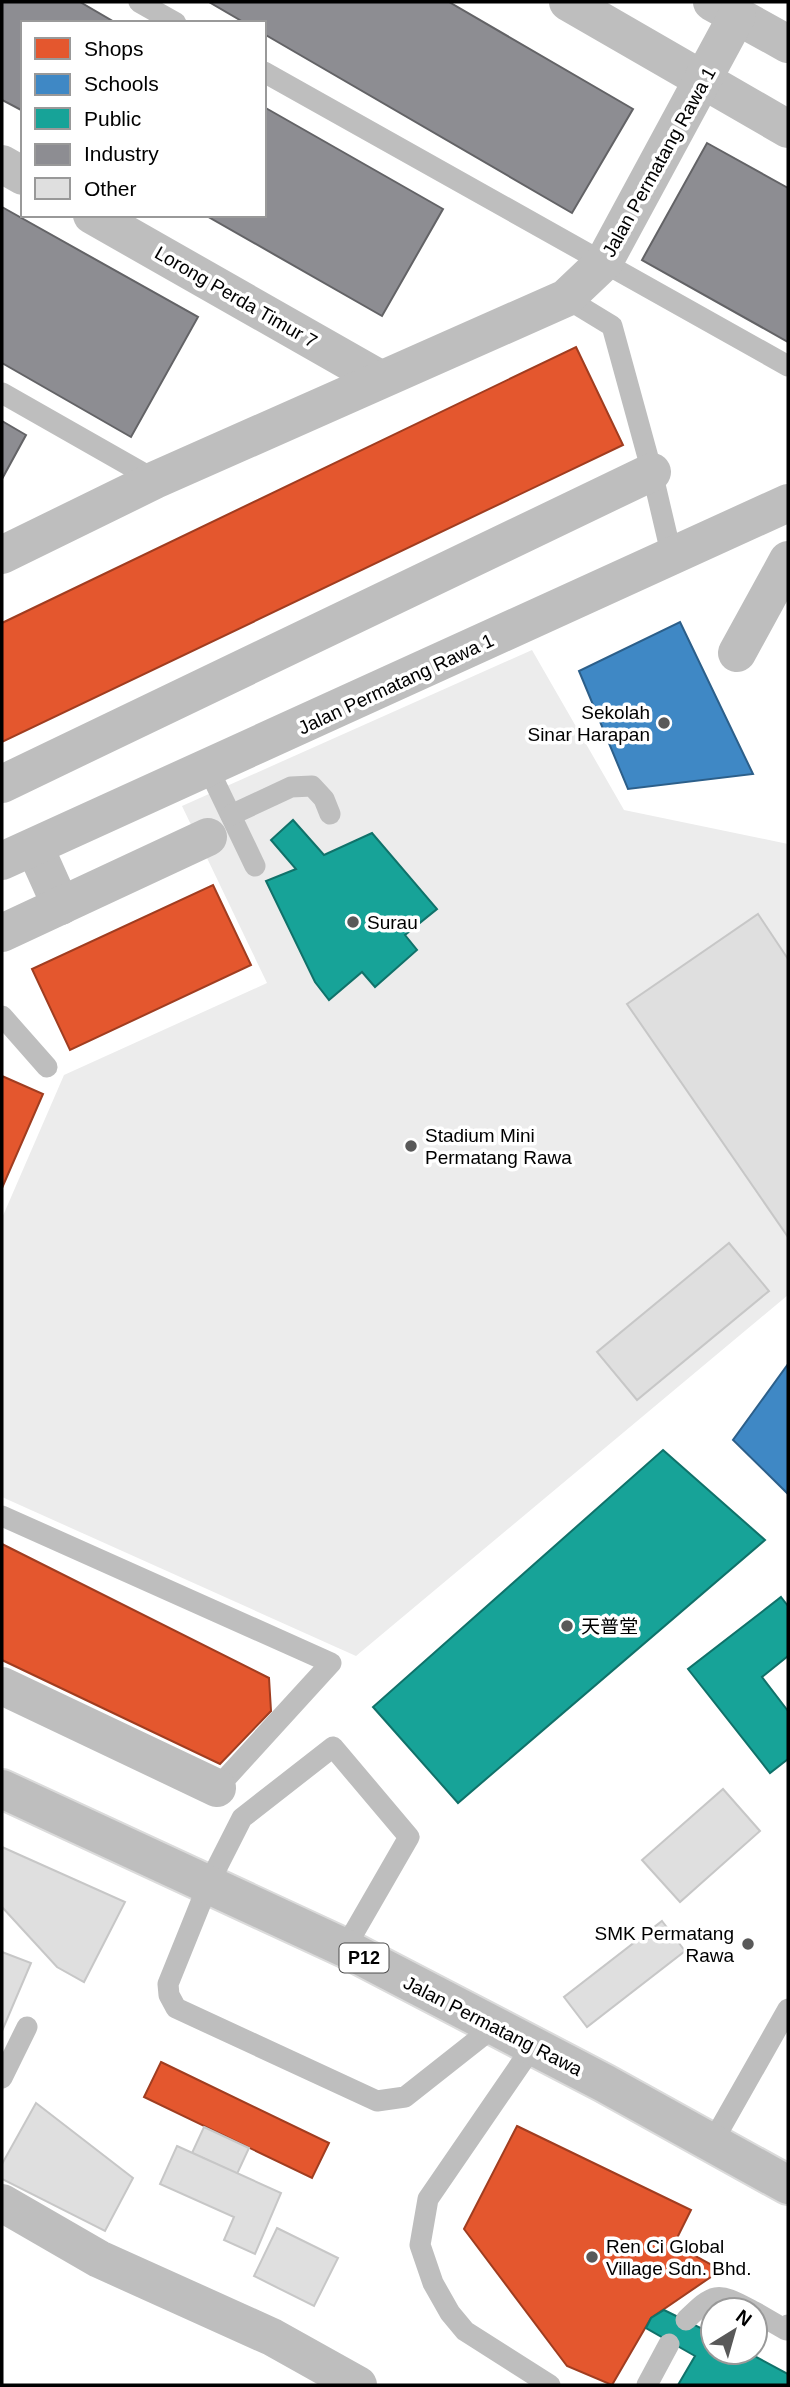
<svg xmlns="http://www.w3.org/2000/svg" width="790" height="2387" viewBox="0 0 790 2387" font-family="Arial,'Noto Sans SC',sans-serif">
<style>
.green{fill:#ececec}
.shops{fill:#e4572e;stroke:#a03d20;stroke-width:2}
.schools{fill:#3f88c5;stroke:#2c5f8a;stroke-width:2}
.public{fill:#17a398;stroke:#10726a;stroke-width:2}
.industry{fill:#8d8d92;stroke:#636366;stroke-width:2}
.building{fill:#dfdfdf;stroke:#c7c7c7;stroke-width:2}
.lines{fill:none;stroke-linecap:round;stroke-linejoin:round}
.primary-casing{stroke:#dbdbdb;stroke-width:42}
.lane{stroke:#bebebe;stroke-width:21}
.street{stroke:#bebebe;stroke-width:38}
.primary{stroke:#bebebe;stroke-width:38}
.poi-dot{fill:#595959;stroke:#fff;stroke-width:2.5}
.labels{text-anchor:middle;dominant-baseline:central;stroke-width:7;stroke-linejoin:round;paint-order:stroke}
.shield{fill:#fff;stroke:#4c4c4c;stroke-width:2}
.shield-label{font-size:18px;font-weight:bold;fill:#000}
.street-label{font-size:19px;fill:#000;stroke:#fff}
.poi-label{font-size:19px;fill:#000;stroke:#fff;text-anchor:start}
</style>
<rect width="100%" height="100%" fill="#fff"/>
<path class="green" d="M532,650l92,160 164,34v451l-432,361 -354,-159v-279l62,-143 203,-92 -85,-177z"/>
<g class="shops">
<path d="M576,347l47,98 -621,297v-119z"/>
<path d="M213,885l38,80 -181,85 -38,-81z"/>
<path d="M2,1076l41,18 -41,94z"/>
<path d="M2,1544l267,134 2,33 -51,53 -218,-104z"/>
<path d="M161,2062l168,81 -17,35 -168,-81z"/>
<path d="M517,2126l174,84 -17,34 47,26 -70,48 -39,67 -45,-19 -103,-137z"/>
</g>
<g class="schools">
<path d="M680,622l73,152 -125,15 -49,-118z"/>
<path d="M788,1364v130l-55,-54z"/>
</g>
<g class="public">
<path d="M293,820l31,35 48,-22 65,76 -32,26 12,15 -42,37 -13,-15 -33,28 -14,-18 -49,-101 30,-12 -25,-29z"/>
<path d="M663,1450l102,90 -307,263 -85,-96z"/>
<path d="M781,1597l7,9v50l-26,21 26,34v48l-18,14 -82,-104z"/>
<path d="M664,2310l49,24v18h34l41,22v11h-110l17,-29 -49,-28 5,-10z"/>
</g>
<g class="industry">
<path d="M2,2h78l36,21h-93v88l-21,-11z"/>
<path d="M209,2h240l184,107 -61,104 -308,-179v-11h-19z"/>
<path d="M264,107l179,102 -61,107 -177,-101h59z"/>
<path d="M707,143l81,45v154l-146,-82z"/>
<path d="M2,207l196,110 -67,120 -129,-74z"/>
<path d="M2,421l24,14 -24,44z"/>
</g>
<g class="building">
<path d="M758,914l30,45v278l-161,-233z"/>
<path d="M729,1243l40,48 -132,109 -40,-48z"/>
<path d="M723,1789l37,42 -80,71 -38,-42z"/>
<path d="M2,1847l123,55 -41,80 -27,-15 -55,-60z"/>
<path d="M662,1921l23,30 -98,76 -23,-30z"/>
<path d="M2,1952l29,11 -29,68z"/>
<path d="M36,2103l97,75 -28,53 -103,-52v-15z"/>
<path d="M204,2127l45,21 -12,26 -45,-21z"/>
<path d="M177,2146l104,47 -26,61 -31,-14 10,-23 -74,-33z"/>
<path d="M277,2228l61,30 -24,48 -60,-30z"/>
</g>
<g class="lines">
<g class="primary-casing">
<path id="primary" d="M2,1789l343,159 259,135 184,102"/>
</g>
<g class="lane">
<path d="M139,2l37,21"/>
<path d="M264,72l524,294"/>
<path d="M566,298l46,28 40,146 20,85"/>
<path d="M2,393l153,87"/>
<path d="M209,770l46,96"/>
<path d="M231,815l60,-28 21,-1 12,13 6,15"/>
<path d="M2,1016l45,51"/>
<path d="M2,1516l329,147 -114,125"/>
<path d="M345,1948l64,-111 -76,-90 -91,71 -34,67 -40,99 1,11 7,13 201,93 28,-4 90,-71"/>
<path d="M533,2046l-105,153 -8,46 13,38 17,30 15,18 85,54"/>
<path d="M2,2078l25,-51"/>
<path d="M712,2143l76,-134"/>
<path d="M755,2312l31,18 2,-5"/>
<path d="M686,2320c28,-27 30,-29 65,-10"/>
<path d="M647,2385l22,-41"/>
</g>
<g class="street">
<path d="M568,2l220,127"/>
<path d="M712,2l76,42"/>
<path d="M2,164l21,12"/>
<path d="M92,215l288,164"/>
<path d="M2,555l153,-75 411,-182 38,-36 133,-246"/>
<path d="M737,653l51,-93"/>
<path d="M2,784l650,-312"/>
<path d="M35,848l26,58"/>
<path d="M2,861l786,-358"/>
<path d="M2,933l206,-96"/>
<path d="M2,1686l215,102"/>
<path d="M2,2203l97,56 173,78 86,48"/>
</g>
<use href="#primary" class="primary"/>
</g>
<g class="poi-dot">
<circle cx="664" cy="723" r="7"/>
<circle cx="353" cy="922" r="7"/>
<circle cx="411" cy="1146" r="7"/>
<circle cx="567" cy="1626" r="7"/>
<circle cx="748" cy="1944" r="7"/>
<circle cx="592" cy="2257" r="7"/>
</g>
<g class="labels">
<rect class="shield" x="339.5" y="1943.5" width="49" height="29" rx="5"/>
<g class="shield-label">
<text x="364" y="1958">P12</text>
</g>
<g class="street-label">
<text transform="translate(659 162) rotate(-61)">Jalan Permatang Rawa 1</text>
<text transform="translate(236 297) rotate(30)">Lorong Perda Timur 7</text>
<text transform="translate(396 684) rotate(-25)">Jalan Permatang Rawa 1</text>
<text transform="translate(493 2026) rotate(27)">Jalan Permatang Rawa</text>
</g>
<g class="poi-label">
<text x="650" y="712" text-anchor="end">Sekolah<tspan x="650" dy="22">Sinar Harapan</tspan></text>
<text x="367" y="922">Surau</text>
<text x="425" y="1135">Stadium Mini<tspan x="425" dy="22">Permatang Rawa</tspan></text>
<text x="581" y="1626">天普堂</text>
<text x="734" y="1933" text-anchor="end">SMK Permatang<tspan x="734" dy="22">Rawa</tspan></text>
<text x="606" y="2246">Ren Ci Global<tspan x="606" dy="22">Village Sdn. Bhd.</tspan></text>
</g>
</g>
<rect width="790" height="2387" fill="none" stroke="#000000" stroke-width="7"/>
<rect x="21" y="21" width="245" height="196" fill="#ffffff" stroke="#999999" stroke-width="2"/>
<rect x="35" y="38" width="35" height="21" fill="#e4572e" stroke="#999999" stroke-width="2"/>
<text x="84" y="56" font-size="21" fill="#000000">Shops</text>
<rect x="35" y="74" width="35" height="21" fill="#3f88c5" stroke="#999999" stroke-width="2"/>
<text x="84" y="91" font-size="21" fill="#000000">Schools</text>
<rect x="35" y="108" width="35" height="21" fill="#17a398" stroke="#999999" stroke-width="2"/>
<text x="84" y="126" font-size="21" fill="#000000">Public</text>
<rect x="35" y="144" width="35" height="21" fill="#8d8d92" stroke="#999999" stroke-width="2"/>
<text x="84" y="161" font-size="21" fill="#000000">Industry</text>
<rect x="35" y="178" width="35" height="21" fill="#dfdfdf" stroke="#999999" stroke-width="2"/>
<text x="84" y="196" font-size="21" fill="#000000">Other</text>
<g transform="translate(734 2331) rotate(37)"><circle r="33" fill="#ffffff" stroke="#999999" stroke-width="2"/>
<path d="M0-5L12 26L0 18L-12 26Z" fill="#595959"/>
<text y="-10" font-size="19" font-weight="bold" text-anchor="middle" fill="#000000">N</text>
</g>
</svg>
